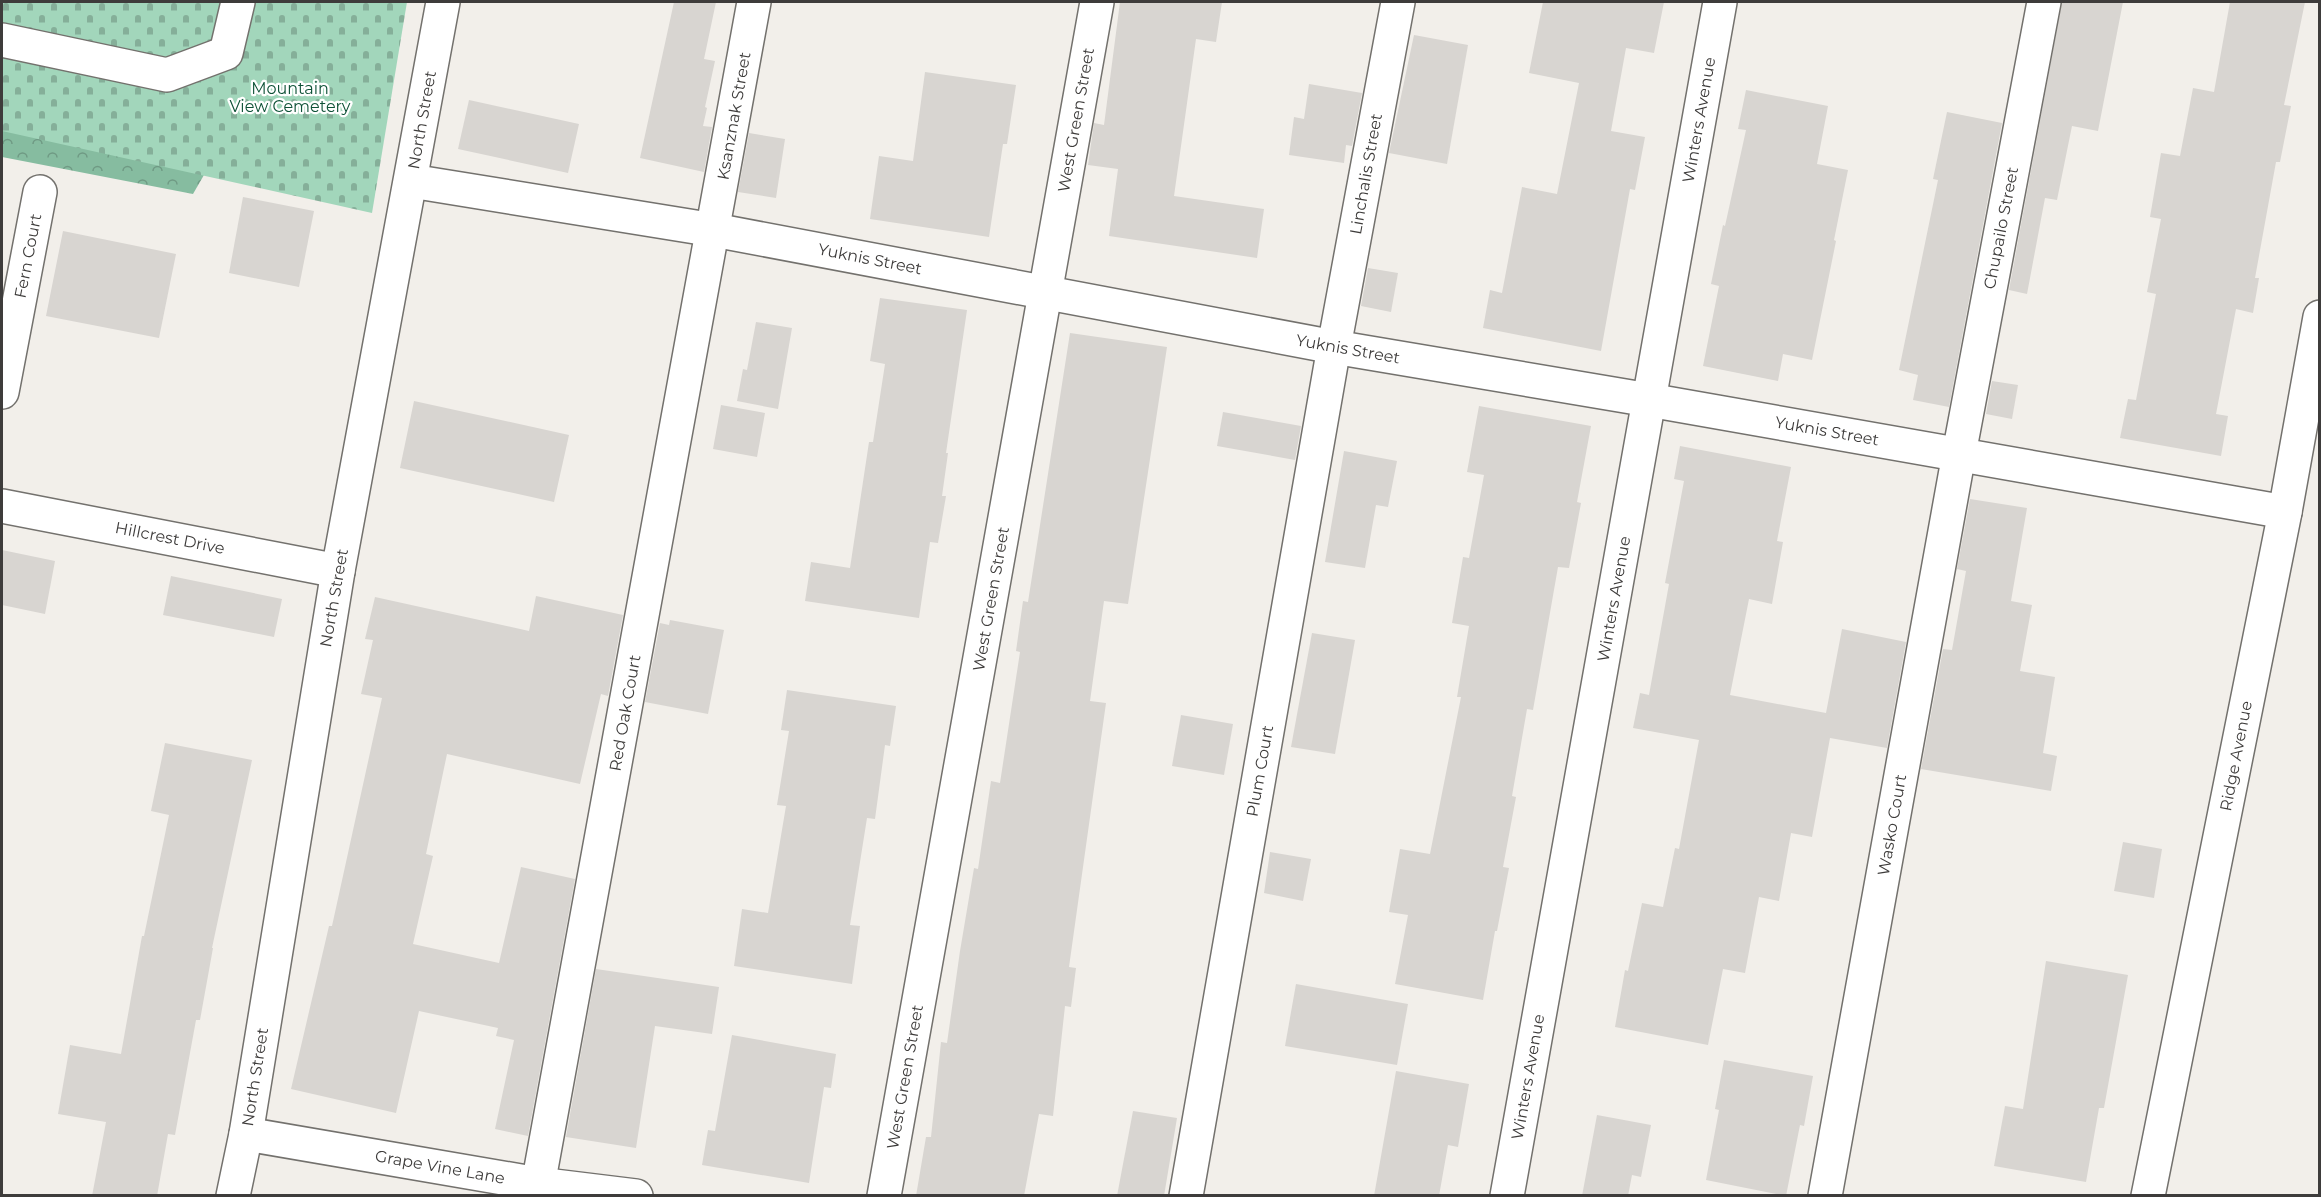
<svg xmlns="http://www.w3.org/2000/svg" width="2321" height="1197" viewBox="0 0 2321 1197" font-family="Montserrat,sans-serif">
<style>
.forest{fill:url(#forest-crowns)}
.cemetery{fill:url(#cemetery-stones)}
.building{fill:#d8d5d1}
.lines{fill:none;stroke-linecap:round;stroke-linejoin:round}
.minor-casing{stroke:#73716d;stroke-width:36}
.minor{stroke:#fff;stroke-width:33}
.labels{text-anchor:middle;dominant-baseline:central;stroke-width:4.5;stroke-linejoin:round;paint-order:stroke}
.park-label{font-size:16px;fill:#0d5136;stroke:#fff}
.street-label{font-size:16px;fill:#3e3c3b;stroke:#fff}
</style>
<defs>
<pattern id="forest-crowns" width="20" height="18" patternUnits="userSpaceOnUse" patternTransform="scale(1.5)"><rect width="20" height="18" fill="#86bca0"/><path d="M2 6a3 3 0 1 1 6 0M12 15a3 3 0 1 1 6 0" fill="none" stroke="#6f9a84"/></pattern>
<pattern id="cemetery-stones" width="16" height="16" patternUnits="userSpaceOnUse" patternTransform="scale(1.5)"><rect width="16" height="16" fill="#a2d6bb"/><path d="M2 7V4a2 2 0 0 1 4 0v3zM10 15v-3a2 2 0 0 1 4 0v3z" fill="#85af99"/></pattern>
</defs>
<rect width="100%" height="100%" fill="#f2efea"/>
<path class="forest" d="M2,102l221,40 -30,52 -191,-37z"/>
<path class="cemetery" d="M2,2h405l-35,211 -370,-82z"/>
<g class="building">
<path d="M674,2h42l-12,57 11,2 -10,46 2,1 -4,18 9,1 -8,45 -64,-14z"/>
<path d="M1120,2h102l-6,40 -20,-3 -22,157 90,13 -7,49 -148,-22 9,-67 -30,-4 6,-42 10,2z"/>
<path d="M1543,2h121l-10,51 -28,-5 -15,83 34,6 -10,53 -5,-1 -29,162 -118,-23 7,-38 12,3 20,-106 35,7 22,-111 -50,-10z"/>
<path d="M2062,2h61l-25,129 -26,-5 -15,74 -12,-2 -18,96 -18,-4z"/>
<path d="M2230,2h75l-21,103 7,1 -11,56h-4l-21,116h4l-6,35 -17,-4 -20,105 12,2 -7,40 -101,-18 8,-39 8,1 20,-106 -9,-2 14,-73 -11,-2 11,-64 19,3 13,-68 21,4z"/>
<path d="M1414,35l54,10 -21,119 -58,-11z"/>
<path d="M925,72l91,13 -9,59h-4l-14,93 -119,-18 9,-63 34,5z"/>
<path d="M1309,84l53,9 -10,53 -6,-1 -2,18 -55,-8 5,-38 10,2z"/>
<path d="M1746,90l82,16 -11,58 31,6 -14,70 2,1 -24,119 -29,-6 -5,27 -75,-15 16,-80 -8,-2 12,-59 2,1 21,-96 -8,-1z"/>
<path d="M469,100l110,24 -11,49 -110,-24z"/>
<path d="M1947,112l55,11 -53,284 -36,-7 5,-25 -19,-5 39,-190 -5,-1z"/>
<path d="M749,133l36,6 -9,59 -38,-6z"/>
<path d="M243,197l71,14 -15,76 -70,-14z"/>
<path d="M63,231l113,23 -17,84 -113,-22z"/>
<path d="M1368,268l30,5 -7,39 -30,-6z"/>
<path d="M880,298l87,12 -21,143h2l-6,43h4l-8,47 -8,-1 -11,76 -114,-17 6,-39 39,6 19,-126h4l12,-78 -15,-3z"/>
<path d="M756,322l36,6 -14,81 -41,-8 6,-32 4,1z"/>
<path d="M1070,333l97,14 -39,257 -24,-3 -14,100 16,2 -37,264 7,1 -5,39 -6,-1 -12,110 -14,-2 -15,82h-108l10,-59h5l10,-95 6,1 13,-92 14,-83 4,1 13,-88 9,2 20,-131 -4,-1 7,-50 5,1z"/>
<path d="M1992,381l26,4 -6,34 -26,-5z"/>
<path d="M414,401l155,34 -15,67 -154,-34z"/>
<path d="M721,405l44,8 -8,44 -44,-8z"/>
<path d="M1479,406l112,20 -14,76 4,1 -12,65 -11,-1 -25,143 -6,-1 -15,87 4,1 -13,70 6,1 -12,63h-2l-12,69 -88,-16 13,-69 -19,-3 11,-63 30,5 31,-157h-4l12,-71 -17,-3 11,-66 6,1 15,-83 -17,-3z"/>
<path d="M1223,412l78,14 -6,34 -78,-14z"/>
<path d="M1680,446l111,21 -14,74 6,1 -11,62 -23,-5 -19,96 96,18 16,-84 64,13 -19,106 -57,-10 -18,99 -21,-4 -12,68 -20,-4 -14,76 -22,-4 -15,76 -93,-18 10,-57 3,1 14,-68 21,4 12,-59 4,1 20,-109 -66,-12 7,-35 9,2 20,-111 -4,-1 19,-102 -10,-2z"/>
<path d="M1344,451l53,10 -9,46 -12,-2 -11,63 -40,-6z"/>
<path d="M1970,499l57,9 -16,93 21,4 -12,66 35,6 -12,76 14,3 -6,35 -130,-22 22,-120 9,1 14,-79 -9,-2z"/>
<path d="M2,550l53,11 -10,53 -43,-9z"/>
<path d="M171,576l111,23 -8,38 -111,-22z"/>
<path d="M536,596l87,19 -15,81 -7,-2 -21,90 -133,-30 -21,100 7,2 -20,88 86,19 22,-96 54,12 -47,257 -33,-7 19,-89 -18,-4 2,-8 -79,-17 -23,102 -105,-24 38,-163h3l50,-228 -21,-4 12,-54 -8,-1 10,-42 154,34z"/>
<path d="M670,620l54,10 -16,84 -63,-12 15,-79 9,2z"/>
<path d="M1312,633l43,7 -20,114 -44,-7z"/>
<path d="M787,690l109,16 -6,40 -5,-1 -10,74 -8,-1 -17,107 10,1 -8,58 -118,-18 8,-57 26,4 18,-107 -9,-1 12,-74 -8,-1z"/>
<path d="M1181,715l52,9 -9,51 -52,-9z"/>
<path d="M165,743l87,17 -40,188h1l-13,72h-4l-21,115 -7,-1 -11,62h-65l14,-74 -48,-8 12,-69 51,9 21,-118h2l25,-121 -18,-4z"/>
<path d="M2123,842l39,7 -8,49 -40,-7z"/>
<path d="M1270,852l41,7 -8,42 -39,-8z"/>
<path d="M2046,961l82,14 -24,133h-5l-13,74 -92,-16 11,-60 18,3z"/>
<path d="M596,969l123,18 -7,47 -57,-8 -19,122 -70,-11z"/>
<path d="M1296,984l112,20 -11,61 -112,-19z"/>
<path d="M732,1035l104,19 -5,34 -7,-1 -15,96 -107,-18 6,-35 7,1z"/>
<path d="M1724,1060l89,16 -9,50 -4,-1 -14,71 -80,-16 13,-70 -4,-1z"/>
<path d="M1396,1071l73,13 -11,63 -10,-2 -9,51h-65z"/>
<path d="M1133,1111l44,7 -13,78h-47z"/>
<path d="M1597,1115l54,10 -10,52 -9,-2 -4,21h-46z"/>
</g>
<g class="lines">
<g class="minor-casing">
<g id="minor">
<path d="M2,40l165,35 59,-22 12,-51"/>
<path d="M411,181l303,49 620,117 315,53 636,112"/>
<path d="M2,392l38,-200"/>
<path d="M2,506l336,65"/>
<path d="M246,1134l292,50 98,12"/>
<path d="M233,1196l13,-62 92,-563 105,-569"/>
<path d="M536,1196l218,-1194"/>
<path d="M884,1196l213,-1194"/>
<path d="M1186,1196l148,-849 64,-345"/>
<path d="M1507,1196l213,-1194"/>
<path d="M1825,1196l134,-742 85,-452"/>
<path d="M2148,1196l137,-684 35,-195"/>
</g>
</g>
<use href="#minor" class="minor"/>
</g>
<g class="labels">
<g class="park-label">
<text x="290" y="88">Mountain<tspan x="290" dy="18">View Cemetery</tspan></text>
</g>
<g class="street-label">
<text transform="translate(734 116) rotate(-80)">Ksanznak Street</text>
<text transform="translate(422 120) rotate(-80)">North Street</text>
<text transform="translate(1076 120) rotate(-80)">West Green Street</text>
<text transform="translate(1699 120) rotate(-80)">Winters Avenue</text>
<text transform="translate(1366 174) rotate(-80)">Linchalis Street</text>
<text transform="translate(2001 228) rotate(-79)">Chupailo Street</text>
<text transform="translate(28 256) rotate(-79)">Fern Court</text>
<text transform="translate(870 259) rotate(11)">Yuknis Street</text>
<text transform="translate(1348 349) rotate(10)">Yuknis Street</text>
<text transform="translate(1827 431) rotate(10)">Yuknis Street</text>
<text transform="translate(170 538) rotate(11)">Hillcrest Drive</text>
<text transform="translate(334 598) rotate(-80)">North Street</text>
<text transform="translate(991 599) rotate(-80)">West Green Street</text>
<text transform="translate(1614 599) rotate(-80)">Winters Avenue</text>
<text transform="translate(625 713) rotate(-80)">Red Oak Court</text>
<text transform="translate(2236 756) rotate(-79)">Ridge Avenue</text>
<text transform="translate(1260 771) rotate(-80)">Plum Court</text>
<text transform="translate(1892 825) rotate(-80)">Wasko Court</text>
<text transform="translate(255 1077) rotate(-81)">North Street</text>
<text transform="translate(905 1077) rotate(-80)">West Green Street</text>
<text transform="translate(1528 1077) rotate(-80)">Winters Avenue</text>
<text transform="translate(440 1167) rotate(10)">Grape Vine Lane</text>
</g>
</g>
<rect width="2321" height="1197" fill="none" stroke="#3e3c3b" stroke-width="6"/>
</svg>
